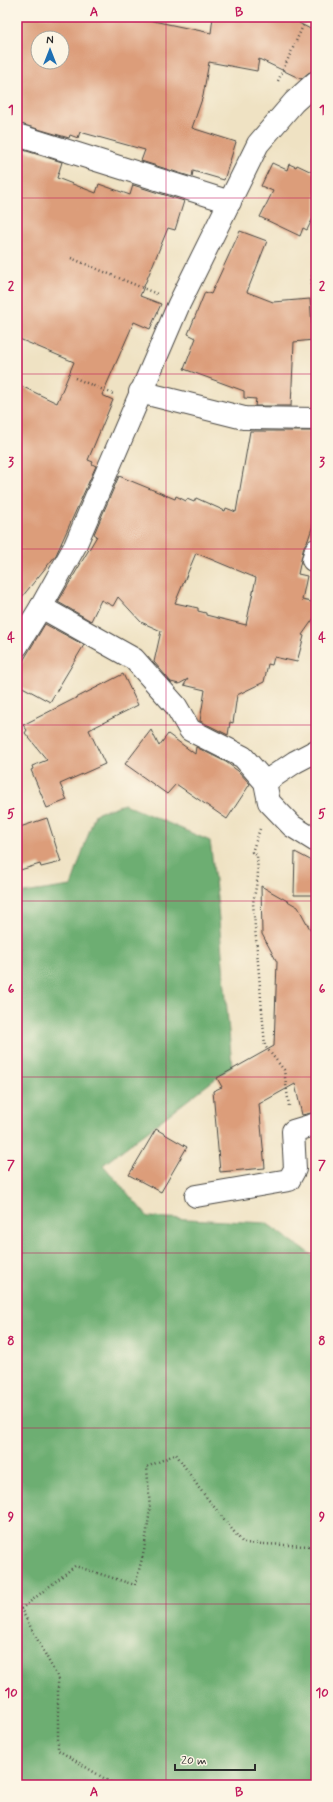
<svg xmlns="http://www.w3.org/2000/svg" width="333" height="1802" viewBox="0 0 333 1802" font-family="Mynerve,sans-serif">
<style>
.forest{fill:#6dae72;stroke:#4c6c4e}
.building{fill:#dc9d7a;fill-rule:evenodd}
.lines{fill:none;stroke-linecap:round;stroke-linejoin:round}
.minor-casing{stroke:#484642;stroke-width:24}
.path{stroke:#484642;stroke-width:2.5;stroke-dasharray:1 3;stroke-linecap:butt}
.minor{stroke:#fff;stroke-width:22}
.grid{fill:none;stroke:#c2185b;stroke-width:1;stroke-opacity:0.55}
.neatline{fill:none;stroke:#c2185b;stroke-width:1.5}
.grid-label{font-size:13px;text-anchor:middle;font-weight:bold;fill:#c2185b}
</style>
<rect width="100%" height="100%" fill="#fcf5e5"/>
<filter id="ink" filterUnits="userSpaceOnUse"><feTurbulence type="fractalNoise" baseFrequency=".025" numOctaves="2"/><feDisplacementMap in="SourceGraphic" scale="8" xChannelSelector="R" yChannelSelector="G"/><feConvolveMatrix kernelMatrix="1 2 1 2 8 2 1 2 1" color-interpolation-filters="sRGB"/></filter>
<filter id="wash" filterUnits="userSpaceOnUse"><feTurbulence type="fractalNoise" baseFrequency=".012" numOctaves="4" result="noise"/><feDisplacementMap in="SourceGraphic" scale="16" xChannelSelector="R" yChannelSelector="G"/><feGaussianBlur stdDeviation="0.9" result="paint"/><feColorMatrix in="noise" values="0 0 0 0 0 0 0 0 0 0 0 0 0 0 0 0 0 1.4 0 .05"/><feComposite in="paint" operator="in"/></filter>
<g filter="url(#wash)">
<rect width="100%" height="100%" fill="#efe2c3"/>
<path class="forest" d="M124,804l86,37 7,56 15,169 -129,99 45,52 118,6 50,35v527h-299v-891l54,-8 24,-72z"/>
<g id="blocks">
<g class="building">
<path d="M17,17h117l77,16 2,-16h88l-2,6 17,9v38l-8,3 -7,6 -42,-20 -2,12 -48,-9 -6,34 -11,32 44,14 -12,38 -31,-9 -1,6 -51,-16 4,-11 -65,-18 -2,6 -8,-3 -1,3 -52,-15zM38,38h24v24h-24z"/>
<path d="M17,148l45,14 -5,16 39,15 3,-9 31,11 3,-10 51,16 -9,29 -7,-2 -28,68 21,8 -11,25 -16,-7 -32,73 11,5 -25,60 5,2 -1,2 4,2 -40,89 -39,48v-219l40,19 17,-41 -57,-24z"/>
<path d="M272,163l15,7 2,-6 7,3 1,-2 19,9v38l-9,18 -4,-2 -3,8 -40,-19 13,-26 -12,-5z"/>
<path d="M240,231l27,10 -20,51 26,10 37,-3 3,41 -19,2 -3,64h-36l1,-7 -12,-1v-7l-60,-22 12,-31 -8,-4 17,-42 6,2z"/>
<path d="M250,431h66v85l-8,24 -4,6 -6,28 9,2 -5,24 14,3v12l-14,20 2,1 -7,26 -23,-5 -2,8 -4,-1 -4,18 -27,13 -4,28 -3,-1 -2,13 -28,-14 5,-31 -21,-5 4,-6 -9,5 -8,-2 -17,-20 7,-31 -20,-9 -23,-25 -5,9 -12,-6 -10,21 -33,-19 39,-66 -3,-2 25,-58 56,23 1,-3 10,5 1,-2 7,3 2,-4 29,13 1,-3 10,4zM196,553l60,25 -10,47 -40,-10v-2l-8,-2v-3l-23,-5z"/>
<path d="M45,624l39,21 -34,57 -33,-18v-13z"/>
<path d="M123,674l15,31 -49,25 16,34 -45,20 7,16 -20,8 -16,-38 2,-1 -1,-3 15,-6 -22,-27 2,-3 -4,-5z"/>
<path d="M151,730l8,16 9,-12 27,20 1,-7 30,15 12,9 12,13 -23,35 -51,-35 -9,10 -42,-30z"/>
<path d="M47,818l14,44 -20,5 -1,-3 -23,7v-43z"/>
<path d="M295,852l21,11v32h-22z"/>
<path d="M261,886l37,21 18,33v172l-14,3 -7,-31 -36,20 6,64 -45,4 -7,-81 9,-4 -5,-9 57,-32 3,-84 -15,-28z"/>
<path d="M156,1129l31,18 -26,45 -32,-17z"/>
</g>
</g>
</g>
<g filter="url(#ink)">
<use href="#blocks" fill-opacity="0" stroke="#484642" stroke-width="1"/>
<g class="lines">
<g class="minor-casing">
<g id="minor">
<path d="M17,135l213,67"/>
<path d="M140,392l104,26 72,1"/>
<path d="M313,560l3,-10"/>
<path d="M41,607l93,52 42,47 14,24 53,27 22,25 4,20 23,24 24,15"/>
<path d="M17,646l24,-39 34,-61 104,-242 79,-160 36,-42 22,-20"/>
<path d="M265,782l30,-20 21,-11"/>
<path d="M196,1196l93,-16 6,-11 -2,-38 23,-7"/>
</g>
</g>
<g class="path">
<path d="M278,81l29,-64"/>
<path d="M71,258l86,36"/>
<path d="M316,264c-7,15 -5,25 0,40"/>
<path d="M75,378l38,16"/>
<path d="M260,829l-8,23 5,3 1,21 -5,27 12,143 19,24 5,36"/>
<path d="M17,1606l4,3 37,69v72l57,35"/>
<path d="M21,1609l54,-43 60,19 9,-34 6,-41 -3,-43 29,-13 23,34 44,55 65,3 8,-2"/>
</g>
<use href="#minor" class="minor"/>
</g>
</g>
<path class="grid" d="M166,17v1768M17,198h299M17,374h299M17,549h299M17,725h299M17,901h299M17,1077h299M17,1253h299M17,1428h299M17,1604h299"/>
<rect width="333" height="1802" fill="none" stroke="#fcf5e5" stroke-width="44"/>
<g transform="translate(50 50)"><circle r="19" fill="#fcf5e5" stroke="#a8a49b"/>
<path d="M0-3L7 15L0 10L-7 15Z" fill="#1f6fb2"/>
<text y="-6" font-size="11" font-weight="bold" text-anchor="middle" fill="#2b2b2b">N</text>
</g>
<path d="M175 1764v6h80v-6" fill="none" stroke="#2b2b2b" stroke-width="2"/>
<text x="181" y="1764" font-size="12" fill="#2b2b2b" stroke="#fcf5e5" stroke-width="3" paint-order="stroke">20 m</text>
<rect x="22" y="22" width="289" height="1758" class="neatline"/>
<g class="grid-label">
<text x="94" y="16">A</text>
<text x="239" y="16">B</text>
<text x="11" y="114">1</text>
<text x="322" y="114">1</text>
<text x="11" y="290">2</text>
<text x="322" y="290">2</text>
<text x="11" y="466">3</text>
<text x="322" y="466">3</text>
<text x="11" y="642">4</text>
<text x="322" y="642">4</text>
<text x="11" y="818">5</text>
<text x="322" y="818">5</text>
<text x="11" y="993">6</text>
<text x="322" y="993">6</text>
<text x="11" y="1169">7</text>
<text x="322" y="1169">7</text>
<text x="11" y="1345">8</text>
<text x="322" y="1345">8</text>
<text x="11" y="1521">9</text>
<text x="322" y="1521">9</text>
<text x="11" y="1697">10</text>
<text x="322" y="1697">10</text>
<text x="94" y="1796">A</text>
<text x="239" y="1796">B</text>
</g>
</svg>
